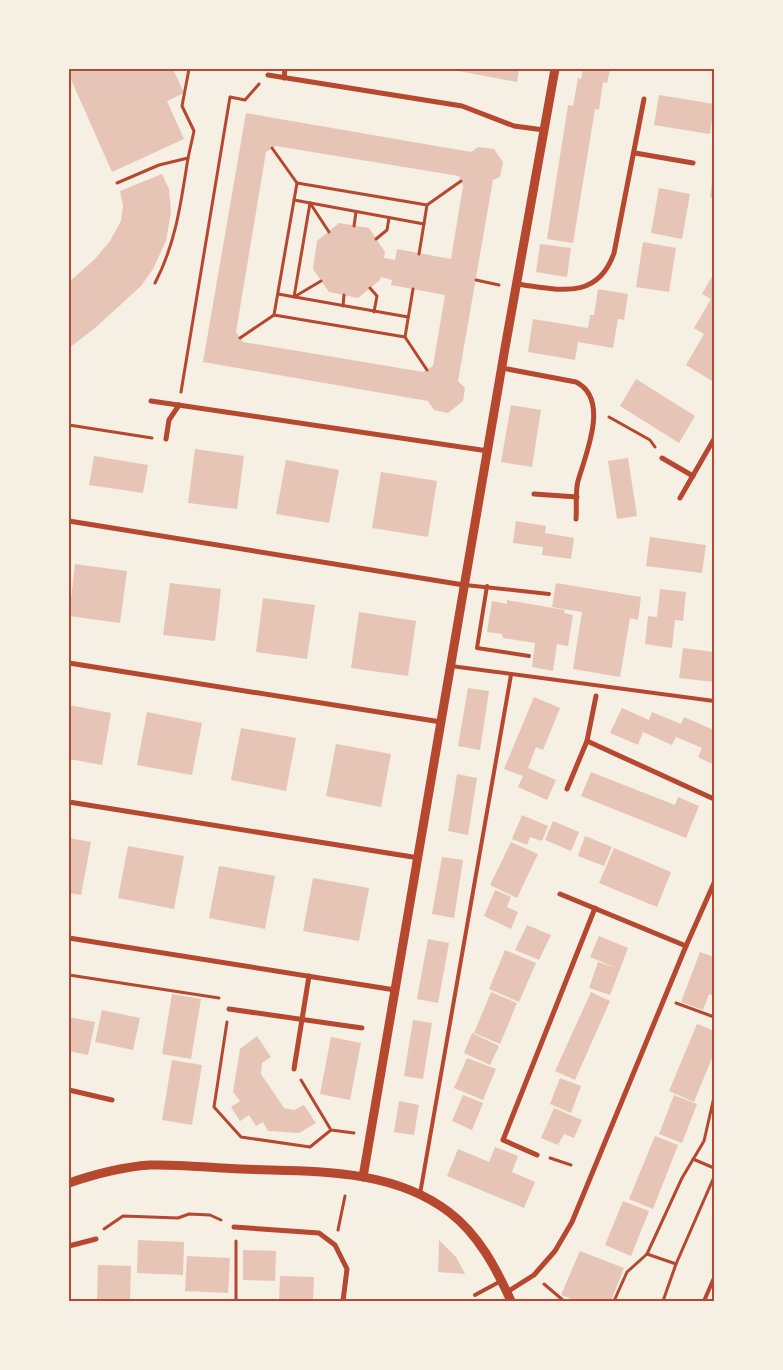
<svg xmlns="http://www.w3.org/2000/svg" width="783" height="1370" viewBox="0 0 783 1370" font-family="'Noto Sans',sans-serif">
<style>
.building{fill:#e6c5b7;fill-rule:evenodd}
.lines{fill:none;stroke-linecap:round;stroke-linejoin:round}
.path{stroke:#b5482f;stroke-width:3}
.service{stroke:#b5482f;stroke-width:4}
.minor{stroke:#b5482f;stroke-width:5}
.tertiary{stroke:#b5482f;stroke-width:9}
.neatline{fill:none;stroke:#b5482f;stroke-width:2}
</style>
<rect width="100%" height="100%" fill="#f6efe4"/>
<g class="building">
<path d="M69,69h104l11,24 -17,8 17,38 -72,33 -43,-97z"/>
<path d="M448,69h71l-2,13z"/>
<path d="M583,69h27l-3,14 -4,-1 -4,28 -4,-1 -22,134 -26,-4 21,-134 5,1 5,-28 3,1z"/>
<path d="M659,95l55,9 -4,30 -56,-9z"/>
<path d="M246,113l225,39 7,-5 16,2 9,13 -3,15 -7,3 -35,201 7,7 -2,13 -15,12 -14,-3 -6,-9 -225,-39zM276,146l183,30 4,10 -12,73 -54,-10 -2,11 -11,-2 1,-6 -16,-24 -30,-5 -22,18 -4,28 16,23 29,6 22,-18 1,-3 11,3 -1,5 54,10 -12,71 -10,6 -180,-30 -7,-10 30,-180z"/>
<path d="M713,173h1v25l-4,-1z"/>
<path d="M162,174l7,15 2,23 -5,29 -13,28 -12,17 -46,42 -26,20v-66l26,-23 15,-18 11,-20 2,-15 -3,-15z"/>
<path d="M659,188l31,6 -8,45 -31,-6z"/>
<path d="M643,242l33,6 -7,44 -33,-5z"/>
<path d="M540,244l31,4 -4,29 -31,-5z"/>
<path d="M714,273v104l-2,4 -26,-16 18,-31 -10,-6 17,-29 -9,-5z"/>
<path d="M598,289l30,5 -4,26 -6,-1 -5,29 -35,-6 -3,18 -47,-8 5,-33 55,9 2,-13h4z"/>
<path d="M636,379l59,37 -16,27 -59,-37z"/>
<path d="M511,405l30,5 -9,57 -31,-5z"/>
<path d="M195,449l49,7 -7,53 -49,-6z"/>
<path d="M94,456l54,9 -5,28 -54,-8z"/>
<path d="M628,458l9,58 -20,3 -9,-58z"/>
<path d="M286,460l53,10 -10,53 -53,-9z"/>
<path d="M381,472l56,9 -9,56 -56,-9z"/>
<path d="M516,521l30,5 -1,7 29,5 -3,21 -29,-4 1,-8 -30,-4z"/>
<path d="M650,537l56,8 -4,28 -56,-7z"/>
<path d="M75,564l52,7 -7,52 -51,-7z"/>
<path d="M170,583l51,6 -6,52 -52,-6z"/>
<path d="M556,583l85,14 -3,23 -8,-2 -10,59 -47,-8 9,-57 -30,-5z"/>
<path d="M660,589l26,3 -3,29 -8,-1 -3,28 -27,-4 3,-28 9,1z"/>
<path d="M263,598l52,7 -8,54 -51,-7z"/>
<path d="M507,600l58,10 -1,3 9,2 -5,31 -11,-2 -4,27 -21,-4 3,-24 -32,-5 -1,-4 -15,-2 5,-31 15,3z"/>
<path d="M359,612l57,9 -8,55 -57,-8z"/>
<path d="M683,648l31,4v30l-35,-4z"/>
<path d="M468,688l21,3 -9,59 -22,-4z"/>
<path d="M534,697l26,11 -17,42 -7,-3 -8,21 28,12 -9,20 -29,-13 5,-11 -19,-7z"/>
<path d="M69,705l42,8 -9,52 -33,-6z"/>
<path d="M622,708l27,12 3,-8 29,12 3,-7 30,13v35l-16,-8 4,-9 -26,-11 -4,8 -29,-13 -5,13 -28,-12z"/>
<path d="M147,712l55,11 -10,52 -55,-10z"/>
<path d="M241,728l55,10 -10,53 -55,-11z"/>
<path d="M336,744l55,10 -10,53 -55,-11z"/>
<path d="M591,772l84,33 3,-8 21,9 -13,32 -105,-42z"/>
<path d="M457,774l20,4 -9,57 -20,-4z"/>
<path d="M522,815l26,11 -6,15 -12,-4 -3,8 -15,-6z"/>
<path d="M553,821l26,11 -8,19 -26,-11z"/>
<path d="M585,836l27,11 -8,19 -26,-10z"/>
<path d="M69,838l22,4 -10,53 -12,-2z"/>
<path d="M511,842l27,12 -21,44 -27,-13z"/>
<path d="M128,846l56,10 -10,53 -56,-11z"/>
<path d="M614,848l57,24 -14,35 -58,-24z"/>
<path d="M442,857l21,3 -9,58 -22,-4z"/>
<path d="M219,866l56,10 -10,53 -56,-11z"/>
<path d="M313,878l56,10 -10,53 -56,-10z"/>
<path d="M495,890l16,7 -4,10 11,5 -7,17 -27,-13z"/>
<path d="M527,925l24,10 -12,25 -24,-10z"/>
<path d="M599,936l29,12 -18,47 -21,-7 9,-26 18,6 -26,-11z"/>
<path d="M428,939l21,4 -11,60 -21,-4z"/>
<path d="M505,950l31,13 -17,39 -30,-13z"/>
<path d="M700,952l14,5v39l-5,-2 -6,16 -22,-8z"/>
<path d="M491,992l26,11 -17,41 -26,-11z"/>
<path d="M591,992l19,9 -35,79 -20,-9z"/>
<path d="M172,994l29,5 -10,60 -29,-5z"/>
<path d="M102,1010l38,8 -7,32 -38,-8z"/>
<path d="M69,1017l26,5 -7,33 -19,-4z"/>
<path d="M413,1020l19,3 -9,56 -19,-3z"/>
<path d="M697,1024l17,7v22l-20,49 -25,-11z"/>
<path d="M472,1033l27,13 -9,19 -26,-12z"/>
<path d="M257,1036l14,21 -9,6 -1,11 23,34 10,2 10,-5 12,18 -17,10 -31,-2 -5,-9 -7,4 -7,-11 -9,6 -9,-14 9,-6 -7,-9 7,-43z"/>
<path d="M331,1037l30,6 -11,57 -30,-6z"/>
<path d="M467,1058l29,11 -13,31 -29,-12z"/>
<path d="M172,1060l30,5 -10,60 -30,-5z"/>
<path d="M560,1078l21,8 -10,27 -21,-9z"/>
<path d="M463,1095l20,8 -11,27 -20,-9z"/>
<path d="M674,1095l23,9 -15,39 -23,-9z"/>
<path d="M399,1101l20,4 -5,30 -20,-3z"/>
<path d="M554,1108l28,12 -8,18 -10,-4 -6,11 -17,-7z"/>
<path d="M655,1136l23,9 -25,64 -24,-10z"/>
<path d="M495,1147l23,9 -6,16 23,10 -11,26 -77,-32 11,-27 31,13z"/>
<path d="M623,1201l26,10 -18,45 -26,-11z"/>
<path d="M138,1240l46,2 -1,33 -46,-2z"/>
<path d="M439,1240l17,17 9,17 -27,-2z"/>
<path d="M243,1250l33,1 -1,30 -32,-1z"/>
<path d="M580,1251l44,17 -13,33h-33l-17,-6z"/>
<path d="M187,1256l43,2 -2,35 -43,-2z"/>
<path d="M98,1265l33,1 -1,35h-33z"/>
<path d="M280,1276l34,1 -1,24h-34z"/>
</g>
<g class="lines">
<g class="path">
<path d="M272,148l25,35"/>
<path d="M117,183l42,-18 29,-7 6,-27 -12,-25 7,-37"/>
<path d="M294,200l130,24"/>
<path d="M427,205l34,-24"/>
<path d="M354,226l2,-14"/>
<path d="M376,239l11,-9 2,-12"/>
<path d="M476,280l23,5"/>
<path d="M321,281l-27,16 16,-94 19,29"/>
<path d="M155,283c21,-40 26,-81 33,-125"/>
<path d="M370,288l7,8 -3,16"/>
<path d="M413,289l-8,48 -131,-22 23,-132 130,22 -8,49"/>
<path d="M278,294l130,23"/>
<path d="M343,306l1,-11"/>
<path d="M405,337l22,33"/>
<path d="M240,338l34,-23"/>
<path d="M181,392l49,-295 15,3 14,-16"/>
<path d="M609,417l41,23 5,7"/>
<path d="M69,425l83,13"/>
<path d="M69,975l150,23"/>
<path d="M676,1003l38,14"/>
<path d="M227,1022l-13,85 27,30 69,10 21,-17"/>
<path d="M301,1080l30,50 23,3"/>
<path d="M550,1158l21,7"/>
<path d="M693,1159l21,9"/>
<path d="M104,1229l19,-13 55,2 11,-4 21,1 11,5"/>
<path d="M338,1230l7,-34"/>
<path d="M236,1241v60"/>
<path d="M647,1254l29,10"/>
<path d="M544,1284l20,17"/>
<path d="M614,1301l13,-29 20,-18 35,-76 22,-37 10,-44"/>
<path d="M663,1301l13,-37 38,-87"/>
</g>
<g class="service">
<path d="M465,585l84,9"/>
<path d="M487,586l-10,62 52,8"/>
<path d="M451,666l263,35"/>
<path d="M420,1194l91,-519"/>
<path d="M475,1295l26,-14"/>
<path d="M704,1301l10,-23"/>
</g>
<g class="minor">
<path d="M268,75l194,31 52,20 30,4"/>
<path d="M284,78l1,-9"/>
<path d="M635,153l58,10"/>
<path d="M516,284c41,5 81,18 98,-31l30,-154"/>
<path d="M502,368l74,14c34,17 10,71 2,99 -3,11 -1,26 -2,38"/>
<path d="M151,401l337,50"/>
<path d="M166,439l3,-19 10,-15"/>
<path d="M662,458l31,18"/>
<path d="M534,494l43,3"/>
<path d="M680,498l34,-59"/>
<path d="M69,521l395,64"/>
<path d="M69,663l372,59"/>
<path d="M587,741l127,58"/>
<path d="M567,789l20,-48 9,-45"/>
<path d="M69,802l350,56"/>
<path d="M560,894l126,52"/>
<path d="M69,938l326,52"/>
<path d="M229,1009l133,19"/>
<path d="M294,1069l15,-93"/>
<path d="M69,1090l43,10"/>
<path d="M537,1155l-34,-15 92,-232"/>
<path d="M234,1227l85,6 16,12 12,24 -4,32"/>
<path d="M69,1246l27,-7"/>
<path d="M507,1292l27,-17 21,-24 17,-29 114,-276 28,-63"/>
</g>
<g class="tertiary">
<path d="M363,1177l142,-829 50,-279"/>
<path d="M69,1183c26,-9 53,-16 81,-18 30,-1 61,3 91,4 70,3 149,-2 208,43 30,23 47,56 62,89"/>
</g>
</g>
<rect width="783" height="1370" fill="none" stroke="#f6efe4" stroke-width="140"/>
<rect x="70" y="70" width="643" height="1230" class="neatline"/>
</svg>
